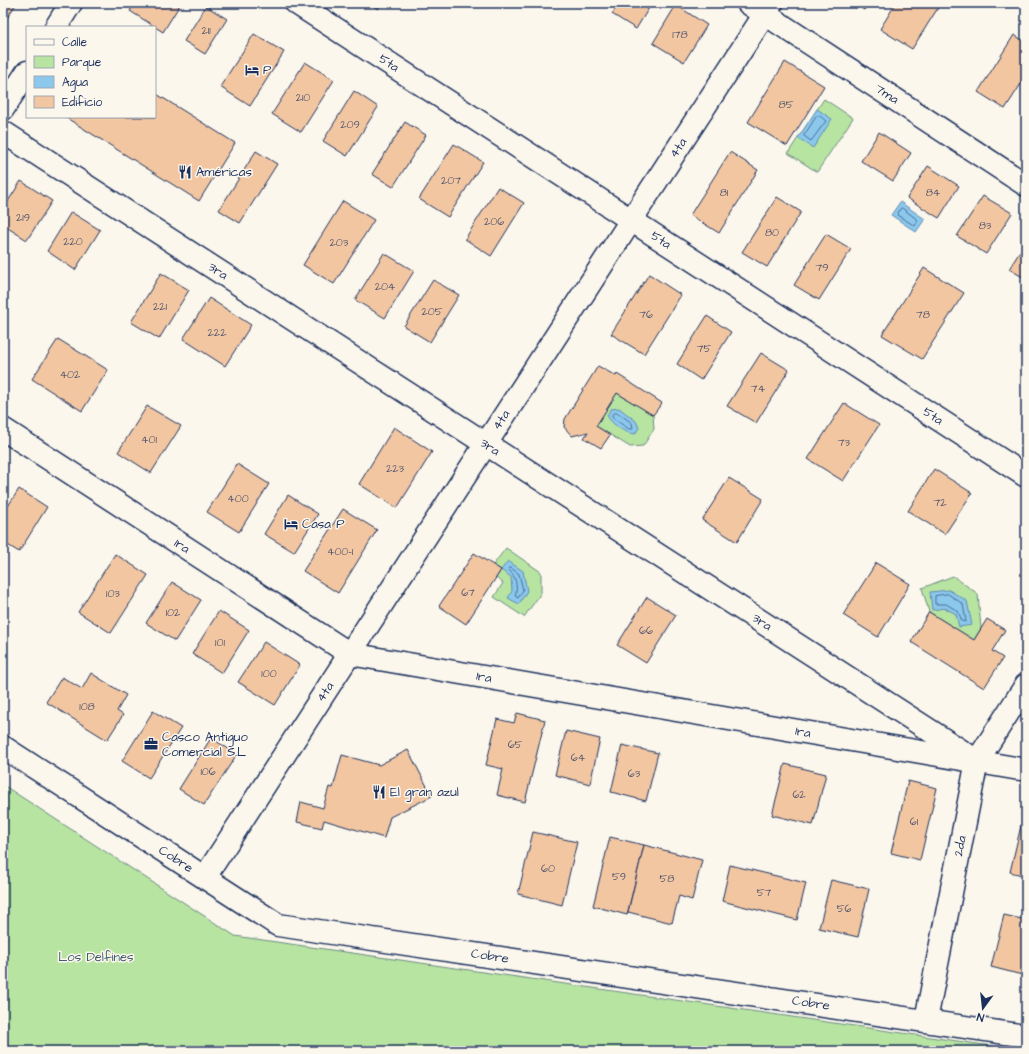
<svg xmlns="http://www.w3.org/2000/svg" width="1029" height="1054" viewBox="0 0 1029 1054" font-family="'Architects Daughter',sans-serif">
<style>
.green{fill:#b8e4a1;stroke:#6a8a80}
.water{fill:#8cc8ec;stroke:#5f8bb3}
.lines{fill:none;stroke-linecap:round;stroke-linejoin:round}
.shore{stroke:#486c97;stroke-width:1}
.building{fill:#f2c6a1;stroke:#1b2f5e}
.minor-casing{stroke:#1b2f5e;stroke-width:25}
.minor{stroke:#fbf7ec;stroke-width:22}
.labels{text-anchor:middle;dominant-baseline:central;stroke-width:3;stroke-linejoin:round;paint-order:stroke}
.number-label{font-size:11px;fill:#51556f}
.street-label{font-size:13px;fill:#1b2f5e;stroke:#fbf7ec}
.poi-label{font-size:13px;fill:#1b2f5e;stroke:#fbf7ec;text-anchor:start}
.park-label{font-size:13px;fill:#425c6f;stroke:#fbf7ec}
</style>
<rect width="100%" height="100%" fill="#fbf7ec"/>
<filter id="ink" filterUnits="userSpaceOnUse"><feTurbulence type="fractalNoise" baseFrequency=".025" numOctaves="2"/><feDisplacementMap in="SourceGraphic" scale="8" xChannelSelector="R" yChannelSelector="G"/><feConvolveMatrix kernelMatrix="1 2 1 2 8 2 1 2 1" color-interpolation-filters="sRGB"/></filter>
<g filter="url(#ink)">
<g class="green">
<path d="M824,99l29,19 -36,54 -29,-19z"/>
<path d="M617,393l36,22 1,14 -11,17 -13,1 -34,-21z"/>
<path d="M506,548l35,24v21l-17,24 -30,-20 9,-14 -7,-5 5,-8 -8,-5z"/>
<path d="M953,576l25,18 3,34 -7,12 -45,-28 -7,-24z"/>
<path d="M3,785l232,151 791,115h-1023z"/>
</g>
<g class="water">
<path d="M817,109l15,10 -19,29 -15,-10z"/>
<path d="M900,202l25,17 -9,13 -25,-17z"/>
<path d="M619,408l17,13 3,7 -4,6c-11,-1 -24,-10 -28,-19l4,-6z"/>
<path d="M508,561l15,10 4,20 -8,13 -11,-6 4,-7 -1,-14 -10,-7z"/>
<path d="M949,590l18,11 5,24 -13,2 -3,-13 -11,-6 -13,2 -2,-18z"/>
</g>
<g class="lines">
<g class="shore">
<path d="M817,116h3l6,5 -15,20 -7,-5z"/>
<path d="M902,208l16,12 -3,6 -18,-11 3,-6z"/>
<path d="M614,413h4l14,10 1,6h-4l-16,-11 -1,-3z"/>
<path d="M509,568h2l8,6 4,16 -5,8 -3,-2c3,-9 1,-20 -6,-26z"/>
<path d="M948,594l15,10 3,18 -4,-1 -4,-10 -12,-7h-11v-8z"/>
</g>
</g>
<g class="building">
<path d="M3,3l13,1 -13,20z"/>
<path d="M135,3h46l-18,29 -33,-21z"/>
<path d="M369,3h13l-4,6z"/>
<path d="M619,3h33l-16,26 -24,-15z"/>
<path d="M853,3h16l-5,7z"/>
<path d="M896,3h45l-29,46 -32,-20z"/>
<path d="M676,5l31,20 -23,37 -31,-19z"/>
<path d="M206,6l21,13 -22,35 -21,-13z"/>
<path d="M254,34l30,18 -34,54 -30,-19z"/>
<path d="M1014,35l12,7v34l-21,33 -27,-17z"/>
<path d="M305,62l29,18 -33,52 -29,-18z"/>
<path d="M785,62l39,24 -37,60 -39,-24z"/>
<path d="M354,91l24,16 -31,49 -24,-15z"/>
<path d="M155,93l80,50 -36,58 -134,-84h90z"/>
<path d="M405,122l21,13 -33,52 -21,-13z"/>
<path d="M879,132l32,21 -18,28 -32,-20z"/>
<path d="M454,144l29,18 -35,55 -29,-18z"/>
<path d="M256,151l21,13 -37,59 -21,-13z"/>
<path d="M730,152l28,18 -39,63 -29,-18z"/>
<path d="M928,166l31,20 -20,32 -32,-20z"/>
<path d="M21,181l31,20 -25,39 -24,-15v-16z"/>
<path d="M498,187l26,16 -33,53 -26,-17z"/>
<path d="M983,196l29,17 -26,41 -29,-18z"/>
<path d="M777,197l24,15 -34,55 -25,-15z"/>
<path d="M343,201l31,19 -40,64 -31,-19z"/>
<path d="M71,212l29,18 -25,40 -28,-19z"/>
<path d="M826,234l25,15 -32,51 -25,-15z"/>
<path d="M1026,242v37l-17,-10z"/>
<path d="M384,253l30,18 -29,47 -30,-18z"/>
<path d="M924,268l40,25 -42,66 -40,-24z"/>
<path d="M161,273l28,17 -30,49 -28,-17z"/>
<path d="M649,274l32,21 -37,59 -33,-20z"/>
<path d="M433,280l26,15 -29,47 -26,-16z"/>
<path d="M209,298l42,27 -26,41 -42,-27z"/>
<path d="M707,316l24,16 -30,48 -24,-16z"/>
<path d="M58,339l50,31 -26,41 -50,-32z"/>
<path d="M761,353l28,17 -33,53 -29,-17z"/>
<path d="M598,366l18,10 1,-2 45,29 -9,12 -36,-22 -21,33 14,9 -9,13 -17,-10 4,-6 -16,4 -8,-9 1,-8z"/>
<path d="M844,403l35,22 -36,56 -35,-22z"/>
<path d="M147,406l34,20 -30,47 -33,-21z"/>
<path d="M394,427l38,25 -35,56 -38,-24z"/>
<path d="M237,464l32,20 -30,48 -32,-20z"/>
<path d="M934,469l38,24 -27,41 -37,-23z"/>
<path d="M729,478l34,21 -26,43 -35,-22z"/>
<path d="M19,489l28,18 -28,45 -16,-10v-28z"/>
<path d="M288,495l30,19 -24,38 -30,-18z"/>
<path d="M343,509l34,21 -39,63 -35,-22z"/>
<path d="M474,553l27,17 -35,54 -27,-18z"/>
<path d="M115,554l33,21 -37,58 -33,-21z"/>
<path d="M876,563l34,21 -32,53 -35,-22z"/>
<path d="M172,582l29,18 -26,41 -29,-18z"/>
<path d="M647,597l29,18 -30,48 -29,-18z"/>
<path d="M219,611l30,19 -27,43 -30,-19z"/>
<path d="M929,612l45,28 13,-21 18,11 -13,21 11,7 -19,30 -73,-46z"/>
<path d="M264,642l36,23 -25,40 -37,-23z"/>
<path d="M91,673l35,22 -9,16 6,4 -16,25 -61,-38 16,-25 20,12z"/>
<path d="M153,711l28,17 -32,50 -27,-17z"/>
<path d="M517,713l28,7 -20,82 -28,-7 6,-26 -17,-4 11,-46 17,4z"/>
<path d="M566,731l34,8 -10,45 -35,-9z"/>
<path d="M211,738l26,16 -33,51 -25,-16z"/>
<path d="M622,745l36,8 -12,48 -35,-9z"/>
<path d="M408,750l24,46 -42,21 -6,21 -60,-18 -2,8 -25,-6 4,-20 22,6 6,-21 4,1 9,-33 37,10z"/>
<path d="M785,764l41,10 -13,51 -41,-10z"/>
<path d="M908,781l29,7 -17,72 -29,-7z"/>
<path d="M1024,813l2,1v62l-16,-4z"/>
<path d="M533,832l44,10 -15,63 -44,-11z"/>
<path d="M610,837l34,8 -17,70 -34,-9z"/>
<path d="M644,845l58,15 -10,40 -13,-4 -7,27 -44,-11z"/>
<path d="M730,865l76,18 -9,37 -75,-19z"/>
<path d="M831,880l38,9 -11,48 -39,-9z"/>
<path d="M1004,915l22,5v56l-35,-9z"/>
</g>
<g class="lines">
<g class="minor-casing">
<g id="minor">
<path d="M296,3l730,473"/>
<path d="M748,3l278,182"/>
<path d="M56,27l15,-24"/>
<path d="M3,109l24,-37"/>
<path d="M3,132l974,629"/>
<path d="M3,429l347,225 676,116"/>
<path d="M3,747l275,178 748,111"/>
<path d="M205,877l567,-874"/>
<path d="M926,1020l51,-259 49,-76"/>
</g>
</g>
<use href="#minor" class="minor"/>
</g>
</g>
<defs>
<g id="hotel-bare" transform="scale(1.08)"><path d="M-6-4.5h1.5V1H6V5H4.5V3h-9V5H-6ZM-4 0a1.8 1.8 0 1 1 3.6 0ZM.5 0V-2.5h3Q6-2.5 6 0Z" fill="#1b2f5e" stroke="#fbf7ec" stroke-width="2.5" paint-order="stroke"/></g>
<g id="restaurant-bare" transform="scale(1.08)"><path d="M-5-6h1v4h1v-4h1v4h1v-4h1v5L-1.5 .5V6h-2V.5L-5-1ZM5-6V6H3V1.5H1.5Q1.5-4 5-6Z" fill="#1b2f5e" stroke="#fbf7ec" stroke-width="2.5" paint-order="stroke"/></g>
<g id="office-bare" transform="scale(1.08)"><path d="M-6-3h4V-5.5h4V-3h4V5H-6ZM-1-4.5V-3h2v-1.5ZM-6 0V1H6V0Z" fill="#1b2f5e" stroke="#fbf7ec" stroke-width="2.5" paint-order="stroke"/></g>
</defs>
<g fill-rule="evenodd">
<use href="#hotel-bare" x="252" y="70"/>
<use href="#restaurant-bare" x="185" y="172"/>
<use href="#hotel-bare" x="291" y="524"/>
<use href="#office-bare" x="151" y="744"/>
<use href="#restaurant-bare" x="379" y="792"/>
</g>
<g class="labels">
<g class="number-label">
<text x="206" y="30">211</text>
<text x="680" y="34">178</text>
<text x="303" y="97">210</text>
<text x="786" y="104">85</text>
<text x="350" y="124">209</text>
<text x="451" y="180">207</text>
<text x="724" y="192">81</text>
<text x="933" y="192">84</text>
<text x="23" y="217">219</text>
<text x="494" y="221">206</text>
<text x="985" y="225">83</text>
<text x="772" y="232">80</text>
<text x="73" y="241">220</text>
<text x="339" y="242">203</text>
<text x="822" y="267">79</text>
<text x="385" y="286">204</text>
<text x="160" y="306">221</text>
<text x="432" y="311">205</text>
<text x="646" y="314">76</text>
<text x="923" y="314">78</text>
<text x="217" y="332">222</text>
<text x="704" y="348">75</text>
<text x="70" y="374">402</text>
<text x="758" y="388">74</text>
<text x="149" y="439">401</text>
<text x="844" y="442">73</text>
<text x="395" y="468">223</text>
<text x="238" y="498">400</text>
<text x="940" y="502">72</text>
<text x="340" y="551">400-1</text>
<text x="468" y="592">67</text>
<text x="113" y="593">103</text>
<text x="173" y="612">102</text>
<text x="646" y="630">66</text>
<text x="220" y="642">101</text>
<text x="269" y="673">100</text>
<text x="87" y="706">108</text>
<text x="515" y="744">65</text>
<text x="578" y="757">64</text>
<text x="208" y="771">106</text>
<text x="634" y="773">63</text>
<text x="799" y="794">62</text>
<text x="914" y="821">61</text>
<text x="548" y="868">60</text>
<text x="619" y="876">59</text>
<text x="667" y="878">58</text>
<text x="764" y="892">57</text>
<text x="844" y="908">56</text>
</g>
<g class="street-label">
<text transform="translate(389 63) rotate(33)">5ta</text>
<text transform="translate(887 94) rotate(33)">7ma</text>
<text transform="translate(678 148) rotate(-57)">4ta</text>
<text transform="translate(661 240) rotate(33)">5ta</text>
<text transform="translate(218 271) rotate(33)">3ra</text>
<text transform="translate(933 416) rotate(33)">5ta</text>
<text transform="translate(501 420) rotate(-57)">4ta</text>
<text transform="translate(490 447) rotate(33)">3ra</text>
<text transform="translate(182 546) rotate(33)">1ra</text>
<text transform="translate(762 622) rotate(33)">3ra</text>
<text transform="translate(484 677) rotate(10)">1ra</text>
<text transform="translate(325 692) rotate(-57)">4ta</text>
<text transform="translate(803 732) rotate(10)">1ra</text>
<text transform="translate(960 846) rotate(-79)">2da</text>
<text transform="translate(176 859) rotate(33)">Cobre</text>
<text transform="translate(490 956) rotate(8)">Cobre</text>
<text transform="translate(811 1003) rotate(8)">Cobre</text>
</g>
<g class="poi-label">
<text x="263" y="70">P</text>
<text x="196" y="172">Américas</text>
<text x="302" y="524">Casa P</text>
<text x="162" y="737">Casco Antiguo<tspan x="162" dy="15">Comercial S.L</tspan></text>
<text x="390" y="792">El gran azul</text>
</g>
<g class="park-label">
<text x="96" y="957">Los Delfines</text>
</g>
</g>
<rect width="1029" height="1054" fill="none" stroke="#fbf7ec" stroke-width="16"/>
<rect x="8" y="8" width="1013" height="1038" fill="none" stroke="#1b2f5e" stroke-width="1.5" filter="url(#ink)"/>
<rect x="26" y="26" width="130" height="92" fill="#fbf7ec" stroke="#a1a7b3"/>
<rect x="34" y="39" width="20" height="6" fill="#fbf7ec" stroke="#a1a7b3"/>
<text x="62" y="46" font-size="12" fill="#1b2f5e">Calle</text>
<rect x="34" y="56" width="20" height="12" fill="#b8e4a1" stroke="#a1a7b3"/>
<text x="62" y="66" font-size="12" fill="#1b2f5e">Parque</text>
<rect x="34" y="76" width="20" height="12" fill="#8cc8ec" stroke="#a1a7b3"/>
<text x="62" y="86" font-size="12" fill="#1b2f5e">Agua</text>
<rect x="34" y="96" width="20" height="12" fill="#f2c6a1" stroke="#a1a7b3"/>
<text x="62" y="106" font-size="12" fill="#1b2f5e">Edificio</text>
<g transform="translate(983 1008) rotate(195)" stroke="#fbf7ec" stroke-width="3" paint-order="stroke">
<path d="M0-3L7 15L0 10L-7 15Z" fill="#1b2f5e"/>
<text y="-6" font-size="11" font-weight="bold" text-anchor="middle" fill="#1b2f5e">N</text>
</g>
</svg>
